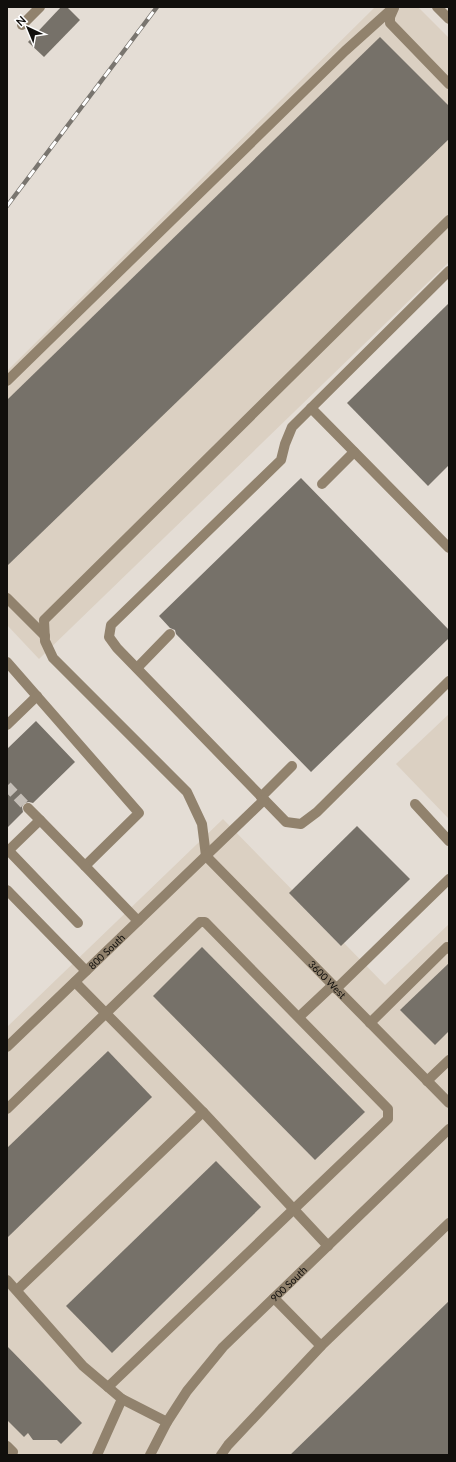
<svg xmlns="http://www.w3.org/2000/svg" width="456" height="1462" viewBox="0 0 456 1462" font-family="Lato,sans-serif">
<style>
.built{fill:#dbd0c2}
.building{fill:#767169}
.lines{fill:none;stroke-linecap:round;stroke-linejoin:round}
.minor-tunnel{stroke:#c4beb7;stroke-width:10;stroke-dasharray:10 5;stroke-linecap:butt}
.minor{stroke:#91826d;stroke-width:10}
.rail-casing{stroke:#79756f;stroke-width:4.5}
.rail{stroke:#fff;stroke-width:3;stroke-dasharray:9;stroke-linecap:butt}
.labels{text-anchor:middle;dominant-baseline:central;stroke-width:3.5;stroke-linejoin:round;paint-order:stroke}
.street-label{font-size:10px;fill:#110f0c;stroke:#fff}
</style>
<rect width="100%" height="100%" fill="#e4ddd5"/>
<g class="built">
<path d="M375,7h43l31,31v224l-410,397 -32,-34v-254z"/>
<path d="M449,714v105l-53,-55z"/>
<path d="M223,819l162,166 64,-61v531h-442v-428z"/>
</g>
<g class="building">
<path d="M61,7h6l13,13 -36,37 -16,-15z"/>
<path d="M380,37l69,69v33l-442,427v-166z"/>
<path d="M449,303v162l-21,21 -81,-83z"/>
<path d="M301,478l148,152v8l-138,134 -135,-138 -1,-4 -5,-2 -11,-12z"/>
<path d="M36,721l39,41 -42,41 -4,-1 -5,1 -2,4 1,5 -16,16v-79z"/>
<path d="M357,826l53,53 -69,67 -52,-53z"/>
<path d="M202,947l163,165 -50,48 -162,-164z"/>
<path d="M449,963v68l-14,14 -35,-35z"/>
<path d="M108,1051l44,46 -145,141v-90z"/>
<path d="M216,1161l45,46 -149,146 -46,-47z"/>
<path d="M449,1301v154h-159z"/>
<path d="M7,1346l75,77 -21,21 -4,-4h-24l-5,-7 -4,4 -17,-17z"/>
</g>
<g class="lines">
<path class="minor-tunnel" d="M7,786l21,22"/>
<g class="minor">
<path d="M437,7l12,12"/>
<path d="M394,8l-4,9v6l59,61"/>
<path d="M22,25l18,-18"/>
<path d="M449,271l-157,156 -7,17 -4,16 -170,165 -2,12 8,11 169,174 15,2 16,-12 132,-131"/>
<path d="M7,381l338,-330 49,-44"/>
<path d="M311,408l138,140"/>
<path d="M322,484l32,-32"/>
<path d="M7,598l38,38"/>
<path d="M7,662l132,151 -54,53 53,55"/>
<path d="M137,668l33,-34"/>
<path d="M7,725l30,-29"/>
<path d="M261,797l31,-31"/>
<path d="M415,804l34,37"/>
<path d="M28,808l12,12"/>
<path d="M8,850l70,73"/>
<path d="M7,852l33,-32 45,46"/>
<path d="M206,856l-4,-32 -15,-32 -134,-134 -8,-17 -1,-21 405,-400"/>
<path id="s1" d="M206,856l243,247"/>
<path d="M7,890l79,81"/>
<path d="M75,982l128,130 125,134"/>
<path d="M336,989l113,-110"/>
<path d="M299,1017l34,-32"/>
<path d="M370,1023l77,-76 2,2"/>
<path id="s2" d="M7,1047l257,-247"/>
<path d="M427,1081l22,-21"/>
<path d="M7,1109l193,-187h5l183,187v10l-280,268"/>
<path d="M7,1280l76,86 39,33 -25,56"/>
<path d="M17,1290l186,-178"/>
<path d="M321,1346l128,-123"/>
<path d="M122,1399l45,23"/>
<path d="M7,1446l6,6 -1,3"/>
<path id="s3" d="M150,1455l17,-33 20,-31 36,-44 226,-218"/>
<path d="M221,1455l7,-10 93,-99 -47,-48"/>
</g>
<g class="rail-casing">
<path id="rail" d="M7,206l150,-199"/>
</g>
<use href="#rail" class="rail"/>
</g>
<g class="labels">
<g class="street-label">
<text stroke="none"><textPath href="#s2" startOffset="138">800 South</textPath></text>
<text stroke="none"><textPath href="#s1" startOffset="173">3600 West</textPath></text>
<text stroke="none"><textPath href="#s3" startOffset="222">900 South</textPath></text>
</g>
</g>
<rect width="456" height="1462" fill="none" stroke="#110f0c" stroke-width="16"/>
<g transform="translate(28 28) rotate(316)" stroke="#ffffff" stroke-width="3" paint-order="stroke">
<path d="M0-3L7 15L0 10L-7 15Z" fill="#110f0c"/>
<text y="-6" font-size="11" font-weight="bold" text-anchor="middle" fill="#110f0c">N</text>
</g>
</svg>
